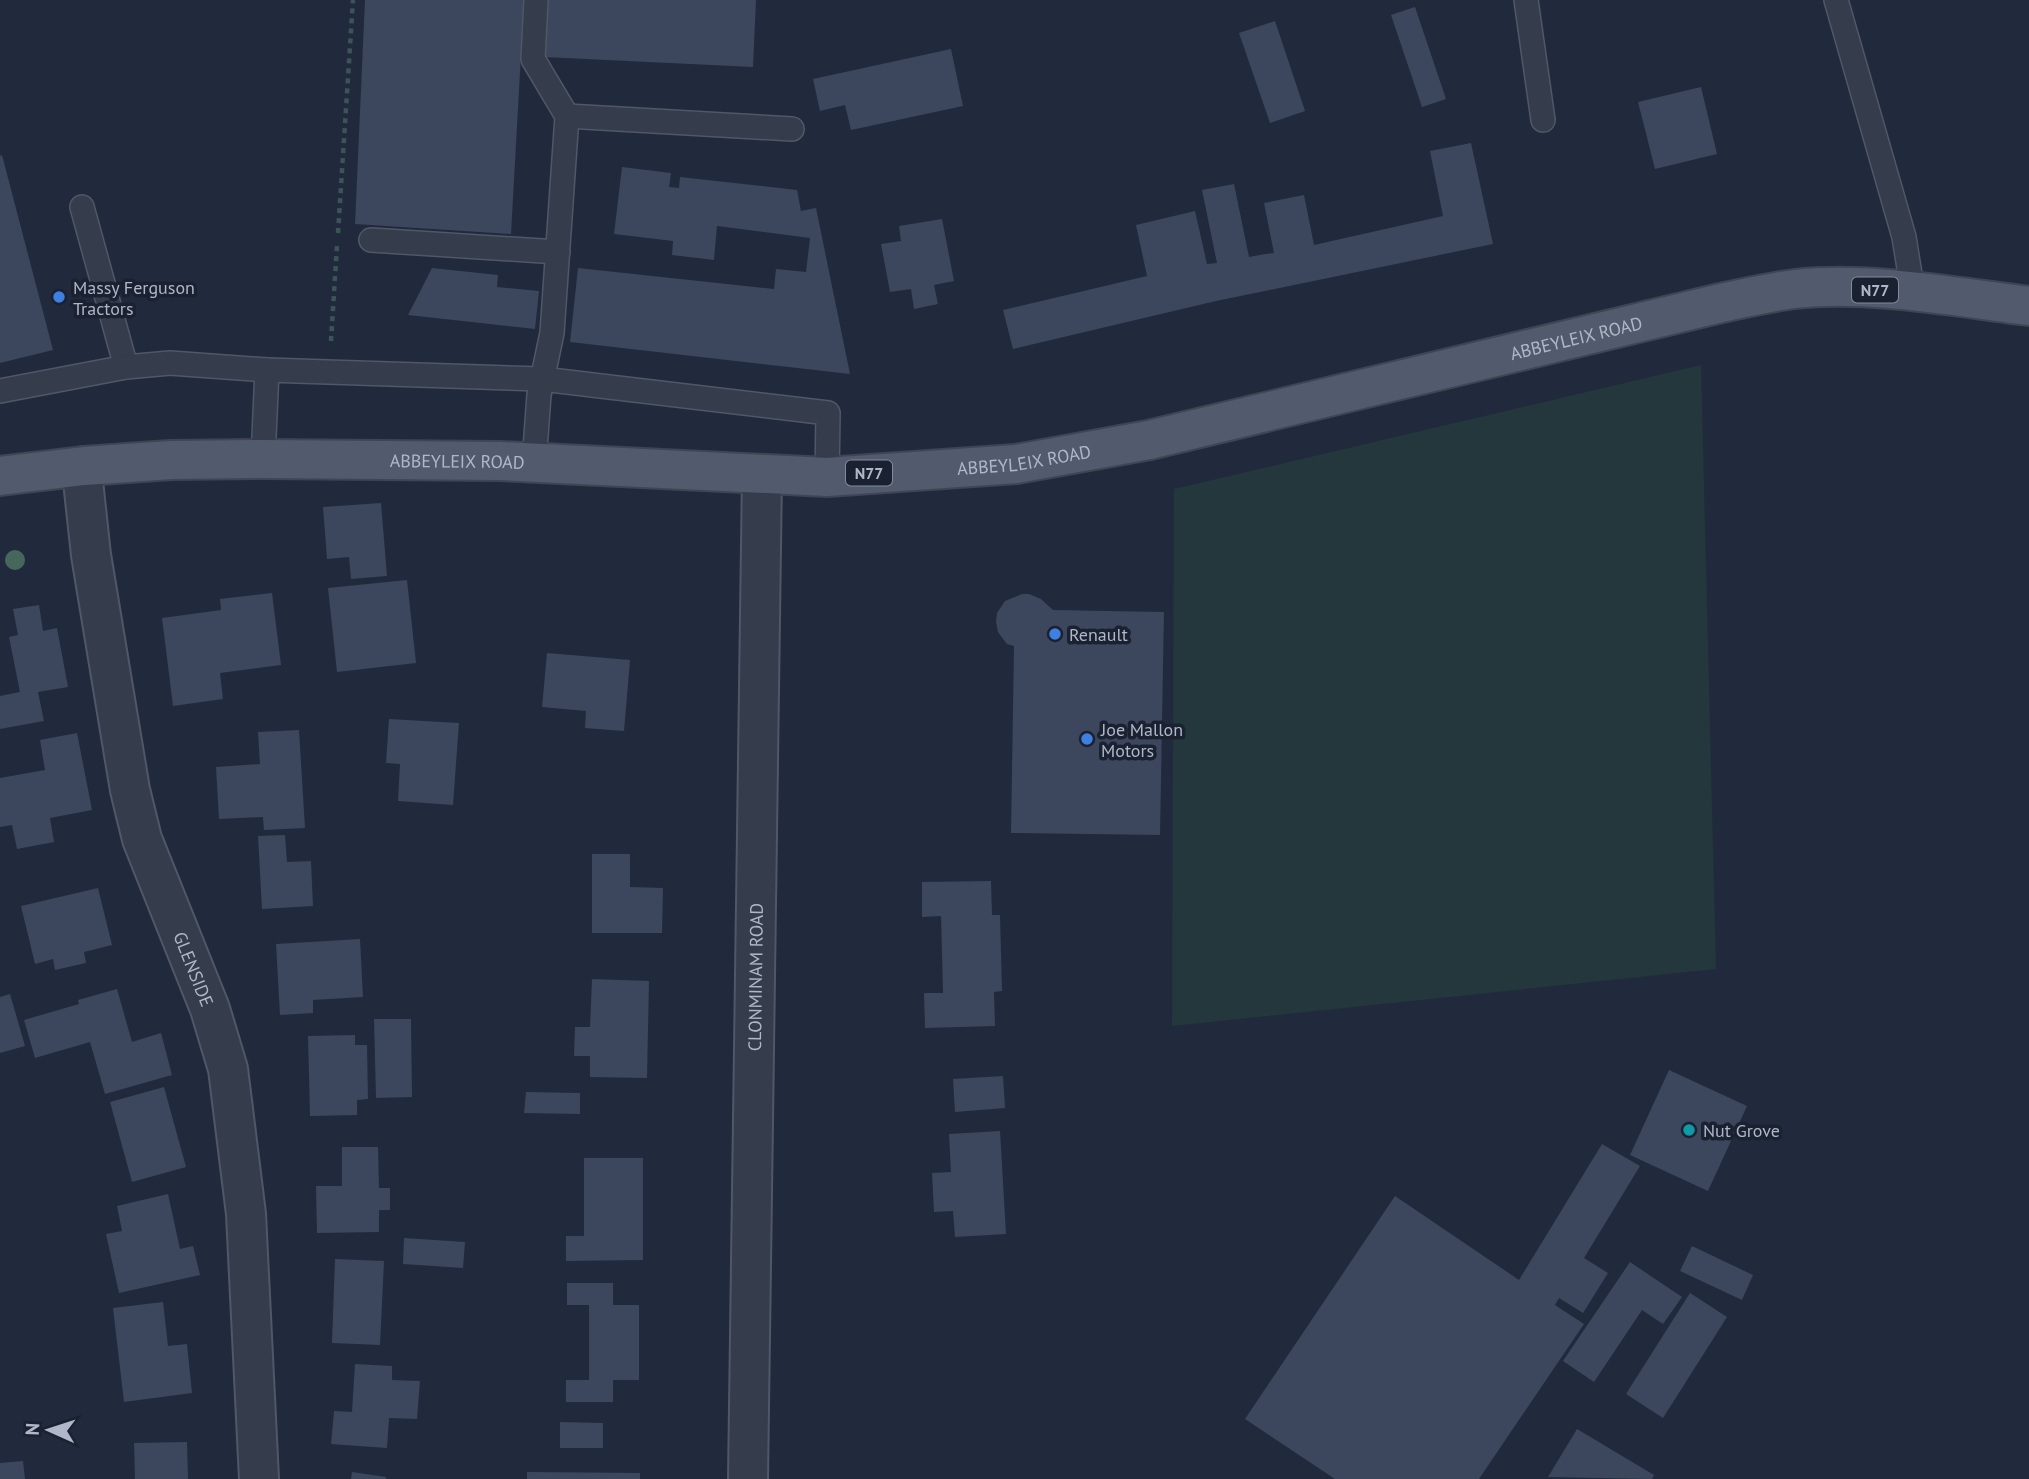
<svg xmlns="http://www.w3.org/2000/svg" width="2029" height="1479" viewBox="0 0 2029 1479" font-family="'PT Sans',sans-serif">
<style>
.green{fill:#23373d}
.building{fill:#3c465d}
.lines{fill:none;stroke-linecap:round;stroke-linejoin:round}
.lane-casing{stroke:#505767;stroke-width:26}
.street-casing{stroke:#505767;stroke-width:42}
.primary-casing{stroke:#3e4555;stroke-width:42}
.path{stroke:#3d5358;stroke-width:4.5;stroke-dasharray:5 5;stroke-linecap:butt}
.lane{stroke:#353c4c;stroke-width:23}
.street{stroke:#353c4c;stroke-width:38}
.primary{stroke:#525b6d;stroke-width:38}
.tree{fill:#46685c}
.shop-dot{fill:#3f7fe0;stroke:#1a2131;stroke-width:2.5}
.culture-dot{fill:#0f9aa8;stroke:#1a2131;stroke-width:2.5}
.labels{text-anchor:middle;dominant-baseline:central;stroke-width:7;stroke-linejoin:round;paint-order:stroke}
.shield{fill:#1a2131;stroke:#838a9b;stroke-width:2}
.shield-label{font-size:16px;font-weight:bold;fill:#b0b7c8}
.poi-label{font-size:18px;fill:#b0b7c8;stroke:#1a2131;text-anchor:start}
.street-label{font-size:18px;fill:#b0b7c8;stroke:#1a2131}
</style>
<rect width="100%" height="100%" fill="#212a3c"/>
<path class="green" d="M1701,365l15,604 -544,57 2,-537z"/>
<g class="building">
<path d="M365,0h159l-13,234 -156,-10z"/>
<path d="M546,0h210l-3,67 -209,-10z"/>
<path d="M1415,7l31,92 -24,8 -31,-92z"/>
<path d="M1275,21l30,90 -35,12 -31,-90z"/>
<path d="M951,49l12,57 -112,24 -6,-25 -25,6 -7,-32z"/>
<path d="M1701,87l16,67 -62,15 -17,-67z"/>
<path d="M1471,143l22,101 -277,57 -203,48 -10,-39 144,-34 -11,-51 59,-14 12,53 10,-1 -15,-73 32,-6 15,73 16,-3 9,-1 -10,-50 40,-8 10,50 129,-29 -13,-65z"/>
<path d="M2,155l51,195 -53,13v-207z"/>
<path d="M622,167l49,6 -2,14 10,1 1,-11 117,13 4,21 15,-3 34,166 -280,-32 8,-74 196,21 2,-20 30,3 4,-34 -93,-12 -3,34 -42,-5 1,-14 -59,-7z"/>
<path d="M942,219l12,62 -20,4 4,19 -24,5 -3,-20 -21,3 -9,-48 20,-3 -2,-15z"/>
<path d="M432,268l66,7 -1,12 42,4 -4,38 -127,-14z"/>
<path d="M381,503l6,73 -36,3 -2,-22 -22,2 -4,-52z"/>
<path d="M407,580l9,83 -79,9 -9,-84z"/>
<path d="M272,593l9,72 -61,8 3,26 -50,7 -11,-88 59,-8 -1,-11z"/>
<path d="M1022,594h7l12,5 12,11 111,2 -4,223 -149,-2 3,-187 -7,-2 -4,-5 -5,-7 -2,-10 1,-9 8,-12z"/>
<path d="M39,605l4,26 14,-3 11,59 -30,5 6,29 -44,8v-33l20,-4 -11,-55 9,-2 -5,-26z"/>
<path d="M547,653l83,7 -6,71 -39,-3 1,-17 -44,-4z"/>
<path d="M389,719l70,4 -6,82 -55,-4 2,-37 -14,-1z"/>
<path d="M299,730l6,98 -41,2 -1,-13 -44,2 -3,-52 44,-3 -2,-32z"/>
<path d="M77,733l15,77 -42,8 4,24 -37,7 -5,-24 -12,2v-49l45,-8 -5,-30z"/>
<path d="M285,835l2,27 24,-1 2,45 -51,3 -4,-73z"/>
<path d="M592,854h38v33l33,1 -1,45h-70z"/>
<path d="M991,881l1,34h8l2,76 -8,1 1,34 -70,2 -1,-35h19l-2,-77 -19,1v-35z"/>
<path d="M98,888l14,57 -28,7 2,11 -31,7 -2,-11 -18,5 -14,-58z"/>
<path d="M360,939l3,58 -50,3v13l-33,2 -4,-71z"/>
<path d="M592,979l57,2 -2,97 -57,-1v-21h-16l1,-29h15z"/>
<path d="M117,989l15,53 29,-9 11,42 -67,19 -15,-52 -55,16 -11,-38 55,-16 -1,-4z"/>
<path d="M10,994l15,52 -25,7v-56z"/>
<path d="M374,1019h37l1,78 -36,1z"/>
<path d="M355,1035v10h12l1,54 -11,1v15l-47,1 -2,-80z"/>
<path d="M1669,1070l78,36 -39,85 -78,-36z"/>
<path d="M1003,1076l2,32 -50,4 -2,-33z"/>
<path d="M164,1087l22,80 -54,15 -22,-80z"/>
<path d="M526,1092l54,1v21l-56,-1z"/>
<path d="M1000,1131l6,103 -51,3 -2,-26 -19,1 -2,-39 19,-1 -2,-38z"/>
<path d="M1602,1144l38,22 -56,92 24,15 -25,40 -24,-15 -4,7 29,19 -105,155h-144l-90,-60 150,-223 124,84z"/>
<path d="M342,1147h36l1,41h11v22h-11v22l-62,1 -1,-47h26z"/>
<path d="M584,1158h59v102l-77,1v-25h18z"/>
<path d="M168,1194l12,55 13,-3 7,29 -81,18 -13,-59 16,-3 -5,-25z"/>
<path d="M404,1238l61,4 -2,26 -60,-4z"/>
<path d="M1692,1246l61,29 -11,25 -62,-29z"/>
<path d="M335,1259l49,2 -4,84 -48,-2z"/>
<path d="M1630,1262l52,35 -19,27 -21,-14 -48,72 -31,-21z"/>
<path d="M567,1283h46v22h26v75h-26v22h-47v-22h23v-75h-22z"/>
<path d="M1690,1293l37,24 -64,101 -37,-24z"/>
<path d="M163,1302l5,44 19,-2 5,49 -68,9 -11,-94z"/>
<path d="M355,1364l37,2v14l28,1 -3,38 -28,-1 -2,30 -56,-4 3,-33 18,1z"/>
<path d="M560,1422l43,1v25h-43z"/>
<path d="M1577,1429l77,46 -2,4 -104,-2z"/>
<path d="M187,1442l1,37h-53l-1,-36z"/>
<path d="M23,1461l2,18h-25v-16z"/>
<path d="M352,1472l34,5v2h-35z"/>
<path d="M527,1472l113,1v6h-113z"/>
</g>
<g class="lines">
<g class="lane-casing">
<g id="lane">
<path d="M1526,0l17,120"/>
<path d="M1836,0l68,237 9,56"/>
<path d="M567,116l225,13"/>
<path d="M82,207l44,160"/>
<path d="M371,240l187,12"/>
<path d="M0,391l126,-24 44,-4 97,7"/>
<path d="M263,459l4,-89 275,9 286,34 -1,64"/>
<path d="M534,463l5,-68 13,-62 15,-217 -34,-57 3,-59"/>
</g>
</g>
<g class="street-casing">
<g id="street">
<path id="s1" d="M84,466l-1,15 8,74 39,235 12,49 68,170 18,60 18,145 13,265"/>
<path id="s2" d="M748,1479l14,-1005"/>
</g>
</g>
<g class="primary-casing">
<g id="primary">
<path id="s3" d="M0,476l84,-10 87,-6 92,-1 237,2 327,16 189,-13 133,-24 572,-137c24,-5 49,-11 74,-14 75,-8 159,8 234,17"/>
</g>
</g>
<g class="path">
<path d="M338,233l15,-233"/>
<path d="M331,341l6,-96"/>
</g>
<use href="#lane" class="lane"/>
<use href="#street" class="street"/>
<use href="#primary" class="primary"/>
</g>
<circle class="tree" cx="15" cy="560" r="10"/>
<g class="shop-dot">
<circle cx="59" cy="297" r="7"/>
<circle cx="1055" cy="634" r="7"/>
<circle cx="1087" cy="739" r="7"/>
</g>
<circle class="culture-dot" cx="1689" cy="1130" r="7"/>
<g class="labels">
<g class="shield">
<rect x="1852" y="277.5" width="46" height="25" rx="5"/>
<rect x="846" y="460.5" width="46" height="25" rx="5"/>
</g>
<g class="shield-label">
<text x="1875" y="290">N77</text>
<text x="869" y="473">N77</text>
</g>
<g class="poi-label">
<text x="73" y="287">Massy Ferguson<tspan x="73" dy="21">Tractors</tspan></text>
<text x="1069" y="634">Renault</text>
<text x="1101" y="729">Joe Mallon<tspan x="1101" dy="21">Motors</tspan></text>
<text x="1703" y="1130">Nut Grove</text>
</g>
<g class="street-label">
<text stroke="none"><textPath href="#s3" startOffset="1592">ABBEYLEIX ROAD</textPath></text>
<text stroke="none"><textPath href="#s3" startOffset="1026">ABBEYLEIX ROAD</textPath></text>
<text stroke="none"><textPath href="#s3" startOffset="458">ABBEYLEIX ROAD</textPath></text>
<text stroke="none"><textPath href="#s1" startOffset="518">GLENSIDE</textPath></text>
<text stroke="none"><textPath href="#s2" startOffset="502">CLONMINAM ROAD</textPath></text>
</g>
</g>
<g transform="translate(49 1430) rotate(273)" stroke="#1a2131" stroke-width="5" paint-order="stroke">
<path d="M0-5L12 26L0 18L-12 26Z" fill="#b0b7c8"/>
<text y="-10" font-size="19" font-weight="bold" text-anchor="middle" fill="#b0b7c8">N</text>
</g>
</svg>
